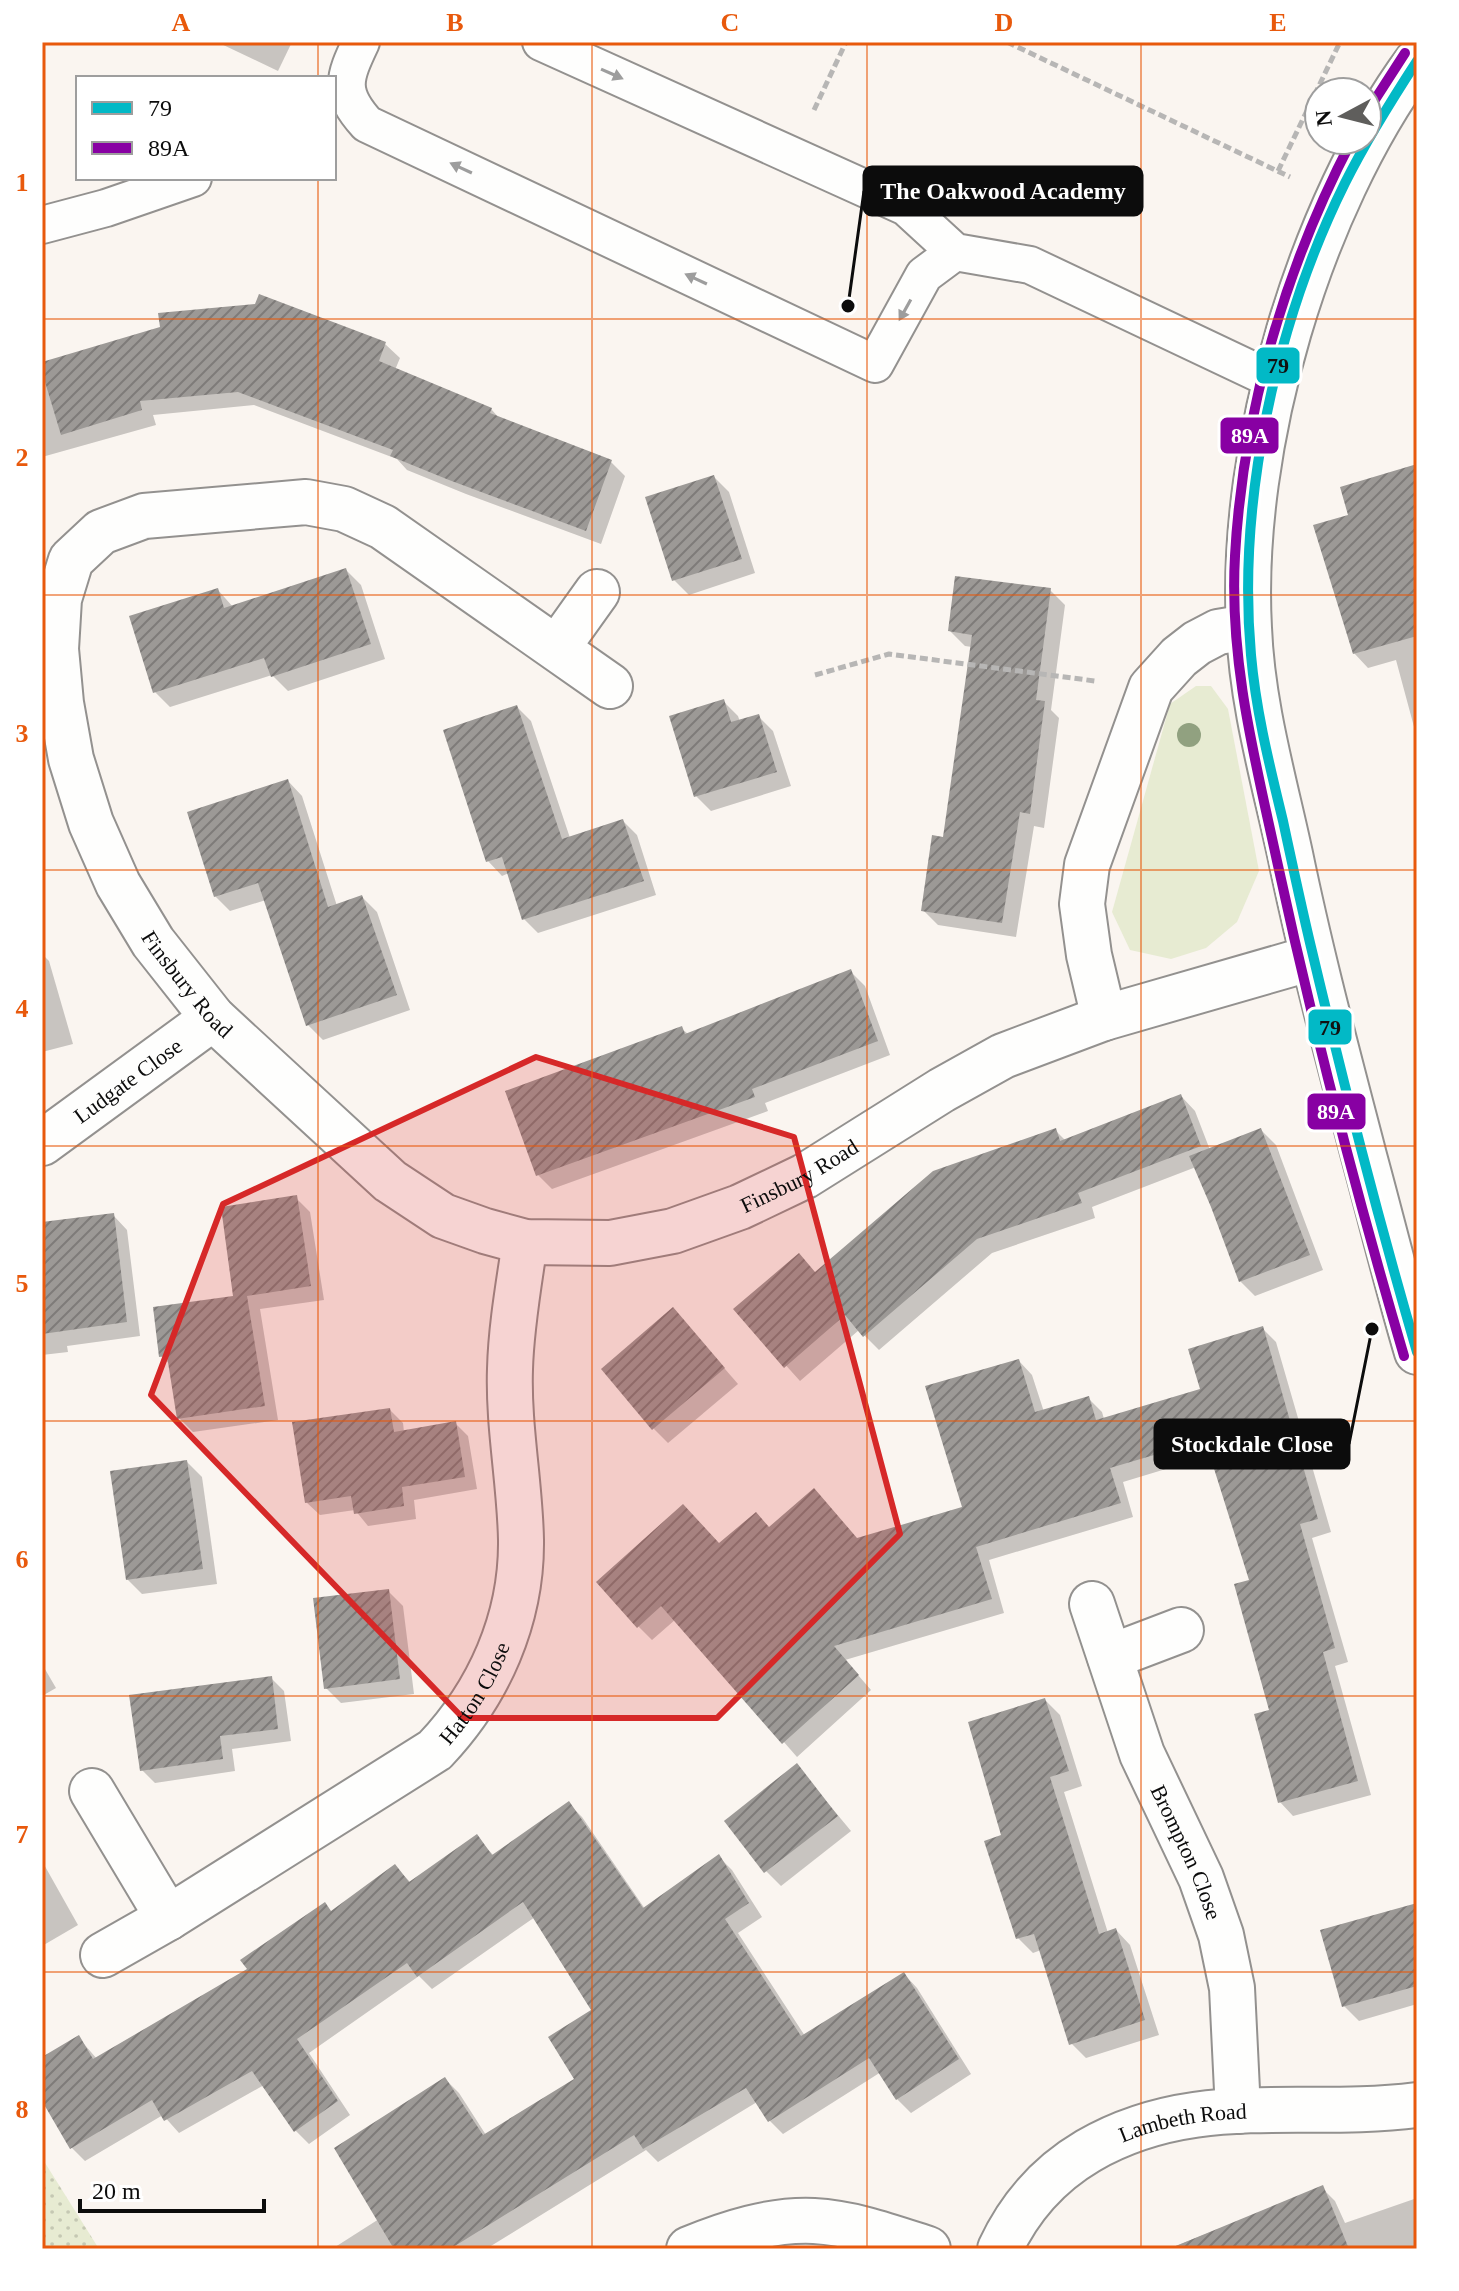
<svg xmlns="http://www.w3.org/2000/svg" width="1459" height="2291" viewBox="0 0 1459 2291" font-family="'Times New Roman',serif">
<style>
.grass{fill:#e7ebd2}
.park{fill:url(#park-dots)}
.shadow{fill:#0003}
.building{fill:url(#building-hatch)}
.lines{fill:none;stroke-linecap:round;stroke-linejoin:round}
.service-casing{stroke:#93918f;stroke-width:40}
.minor-casing{stroke:#93918f;stroke-width:48}
.tertiary-casing{stroke:#93918f;stroke-width:48}
.path{stroke:#b7b6b5;stroke-width:5;stroke-dasharray:8 4;stroke-linecap:butt}
.service{stroke:#fefefd;stroke-width:36}
.minor{stroke:#fefefd;stroke-width:44}
.tertiary{stroke:#fefefd;stroke-width:44}
.bus-1-casing{stroke:#fff;stroke-width:16}
.bus-2-casing{stroke:#fff;stroke-width:16}
.bus-1{stroke:#02b9c6;stroke-width:10}
.bus-2{stroke:#8800a3;stroke-width:10}
.tree{fill:#91a180}
.oneway{fill:#9d9d9d}
.marked{fill:#d62828;fill-opacity:0.2;stroke:#d62828;stroke-width:6;stroke-linejoin:round}
.grid{fill:none;stroke:#e8590c;stroke-width:2;stroke-opacity:0.55}
.labels{text-anchor:middle;dominant-baseline:central;stroke-width:8;stroke-linejoin:round;paint-order:stroke}
.street-label{font-size:22px;fill:#0c0c0c;stroke:#fff}
.leader{fill:none;stroke:#0c0c0c;stroke-width:3}
.callout-dot{fill:#0c0c0c;stroke:#fff;stroke-width:3}
.callout{fill:#0c0c0c;stroke:#0c0c0c;stroke-width:3}
.callout-label{font-size:24px;text-anchor:middle;font-weight:bold;fill:#fff}
.line-badge{stroke:#fff;stroke-width:3}
.badge-label{font-size:22px;text-anchor:middle;font-weight:bold;fill:#fff}
.pale-badge-label{font-size:22px;text-anchor:middle;font-weight:bold;fill:#111}
.neatline{fill:none;stroke:#e8590c;stroke-width:3}
.grid-label{font-size:26px;text-anchor:middle;font-weight:bold;fill:#e8590c}
</style>
<defs>
<pattern id="park-dots" width="8" height="8" patternUnits="userSpaceOnUse" patternTransform="scale(2)"><rect width="8" height="8" fill="#e7ebd2"/><path d="M2 2h.1M6 6h.1" fill="none" stroke="#c5c8b3" stroke-width="1.8" stroke-linecap="round"/></pattern>
<pattern id="building-hatch" width="6" height="6" patternUnits="userSpaceOnUse" patternTransform="scale(2)"><rect width="6" height="6" fill="#9c9996"/><path d="M-1 1l2-2M0 6l6-6M5 7l2-2" fill="none" stroke="#7e7b79"/></pattern>
</defs>
<rect width="100%" height="100%" fill="#faf5f0"/>
<path class="grass" d="M1196,686h15l17,23 31,162 -22,51 -31,26 -35,11 -41,-9 -18,-38 58,-208z"/>
<path class="park" d="M42,2158l57,91h-57z"/>
<g class="shadow">
<path d="M217,42h75l-14,29z"/>
<path d="M385,344l15,14 -5,12 96,39 10,11 109,41 15,15 -24,68 -135,-50 -59,-24 -10,-11 -143,-54 -101,10 3,10 -114,32v-93z"/>
<path d="M1417,466v272l-21,-78 -28,8 -14,-15 -3,-137z"/>
<path d="M714,477l15,15 26,81 -66,22 -15,-15z"/>
<path d="M346,570l15,15 24,74 -97,32 -16,-16 -102,32 -15,-15 63,-102 15,17z"/>
<path d="M1050,590l15,15 -14,105 8,8 -15,110 -10,-2 -18,111 -78,-12 -15,-15 22,-71 27,-192 -7,-1 -15,-15z"/>
<path d="M723,701l15,15 2,6 18,-6 15,15 18,55 -80,25 -15,-15 -25,-78z"/>
<path d="M517,707l14,14 39,117 53,-17 14,14 19,60 -118,38 -14,-14 -15,-46 -7,3 -14,-15z"/>
<path d="M288,781l14,15 35,110 25,-9 15,15 33,98 -87,30 -15,-15 -42,-125 -36,11 -15,-15z"/>
<path d="M42,954l7,7 24,83 -31,8z"/>
<path d="M851,972l14,14 25,69 -125,48 3,8 -216,78 -14,-14 143,-147 7,6z"/>
<path d="M1181,1096l14,15 15,39 51,-20 15,15 47,125 -68,26 -15,-15 -44,-114 -104,40 3,11 -103,35 -113,97 -20,-20 -59,51 -64,-71 80,-36 240,-143 10,10z"/>
<path d="M296,1198l14,14 14,88 -64,9 18,111 -85,12 -14,-14 -8,-53 -10,-9 74,-58z"/>
<path d="M113,1215l14,15 13,106 -73,10 1,6 -26,3v-131z"/>
<path d="M673,1309l65,75 -70,59 -14,-14z"/>
<path d="M1262,1328l14,14 55,190 -19,6 36,124 -13,4 36,129 -78,21 -13,-14 -8,-91 -21,-130 -39,-126 -89,27 10,35 -144,43 15,53 -159,47 26,30 -74,67 -121,-138 -24,21 -14,-14 82,-80 50,-18 88,12 106,-32 55,-147 13,14 12,37 44,-14 14,14 2,7 99,-29z"/>
<path d="M390,1410l13,13 1,9 51,-9 13,13 9,53 -63,11 2,19 -48,7 -13,-16 -35,5 -14,-13z"/>
<path d="M187,1462l15,15 15,107 -75,10 -15,-15z"/>
<path d="M388,1591l15,15 11,88 -73,9 -15,-15z"/>
<path d="M42,1664l14,24 -14,8z"/>
<path d="M271,1678l13,13 7,50 -59,8 3,22 -80,12 -13,-13z"/>
<path d="M1045,1700l15,15 22,71 -18,6 44,141 8,-3 14,15 29,90 -73,23 -15,-15 -30,-93 -8,3 -15,-15 -14,-101z"/>
<path d="M797,1766l54,65 -70,55 -15,-15z"/>
<path d="M569,1804l13,13 63,92 73,-53 14,14 30,47 -24,16 67,103 99,-62 13,14 54,86 -60,39 -14,-14 -16,-27 -98,62 -13,-13 -13,-19 -99,60 -12,-12 -160,99h-154l47,-30 66,-140 14,14 27,42 91,-55 16,-69 -58,-94 -103,72 -13,-13 -110,77 41,62 -41,29 -14,-14 -31,-45 -85,48 -16,-18 -78,46 -13,-13 -30,-51v-38l36,-22 19,22 153,-89 145,-104 16,17 65,-47 18,20z"/>
<path d="M42,1861l36,64 -36,21z"/>
<path d="M1417,1912v92l-58,17 -15,-15z"/>
<path d="M1322,2188l13,13 10,22 72,-25v51h-249z"/>
</g>
<g class="building">
<path d="M259,294l127,48 -7,19 113,47 -2,5 122,47 -26,71 -137,-51 -59,-24 3,-6 -155,-58 -98,9 2,9 -81,25 -19,-63v-10l118,-35 -2,-14 97,-9z"/>
<path d="M1417,464v172l-64,18 -40,-129 35,-10 -8,-28z"/>
<path d="M714,475l28,84 -70,22 -27,-84z"/>
<path d="M346,568l25,76 -100,33 -7,-19 -111,35 -24,-77 89,-28 6,20z"/>
<path d="M955,576l96,12 -15,112 9,1 -15,113 -10,-2 -18,111 -81,-12 11,-76 11,2 29,-202 -24,-4z"/>
<path d="M724,699l7,23 28,-8 18,58 -83,25 -25,-81z"/>
<path d="M517,705l45,134 61,-20 21,62 -122,39 -20,-63 -16,5 -43,-132z"/>
<path d="M288,779l40,128 34,-12 35,100 -91,31 -48,-143 -44,14 -27,-85z"/>
<path d="M851,969l27,72 -126,48 3,8 -219,79 -31,-85 177,-65 3,8z"/>
<path d="M1181,1094l20,52 -123,47 4,10 -105,36 -114,98 -18,-22 -61,53 -51,-59 66,-56 16,19 118,-101 123,-43 4,13z"/>
<path d="M1261,1128l49,127 -71,27 -28,-75 -22,-51z"/>
<path d="M297,1195l14,91 -64,10 18,110 -88,13 -10,-63 -8,1 -6,-50 80,-11 -12,-89z"/>
<path d="M114,1213l13,109 -85,12v-112z"/>
<path d="M673,1307l52,61 -73,62 -51,-61z"/>
<path d="M1263,1326l55,193 -18,5 35,124 -12,4 35,129 -80,22 -24,-89 15,-4 -35,-126 15,-4 -44,-140 -95,28 11,35 -145,44 16,52 -158,47 25,29 -77,69 -121,-138 -24,22 -41,-46 87,-78 36,39 37,-31 13,15 45,-39 43,50 105,-31 -37,-121 94,-27 16,53 54,-16 7,24 104,-31 -12,-40z"/>
<path d="M390,1408l4,24 62,-11 9,56 -63,10 2,19 -50,8 -3,-18 -46,7 -13,-81z"/>
<path d="M187,1460l16,109 -77,11 -16,-109z"/>
<path d="M389,1589l11,90 -76,10 -11,-91z"/>
<path d="M272,1676l6,53 -58,7 3,23 -83,12 -11,-76z"/>
<path d="M1045,1698l24,73 -19,6 49,157 17,-6 29,92 -76,25 -35,-111 -18,5 -18,-55 -14,-43 17,-6 -33,-113z"/>
<path d="M797,1763l41,53 -74,57 -40,-52z"/>
<path d="M569,1801l74,107 76,-54 30,49 -24,16 76,117 103,-64 55,87 -63,41 -27,-42 -101,64 -22,-34 -103,61 -9,-14 -184,114h-56l-60,-101 111,-71 38,58 91,-56 -26,-42 43,-27 -68,-108 -106,75 -10,-14 -110,76 41,62 -44,31 -42,-61 -88,50 -12,-21 -82,49 -28,-48v-44l37,-22 14,24 154,-90 -7,-9 85,-58 6,9 64,-47 14,18 68,-48 15,21z"/>
<path d="M1417,1903v83l-75,21 -22,-77z"/>
<path d="M1323,2185l26,64h-177l-1,-1z"/>
</g>
<g class="lines">
<g class="service-casing">
<g id="service">
<path d="M361,42c-17,36 -23,50 6,82l508,240 49,-89 31,-23"/>
<path d="M541,42l365,165 49,45 75,13 245,116"/>
<path d="M42,225l64,-17 87,-30"/>
</g>
</g>
<g class="minor-casing">
<g id="minor">
<path d="M557,648l40,-56"/>
<path id="s1" d="M610,686l-227,-159 -39,-18 -38,-7 -162,14 -43,16 -30,28 -12,39 -3,50 5,54 10,56 20,64 27,61 35,58 60,76 177,163 53,35 42,15 40,11 85,1 63,-12 67,-24 65,-31 137,-86 61,-34 101,-38 208,-60"/>
<path d="M1104,1018l-15,-63 -7,-51 5,-39 64,-177 28,-31 18,-14 21,-11 30,-5"/>
<path id="s2" d="M42,1143l171,-125"/>
<path id="s3" d="M1092,1604l50,150 59,124 20,57 11,53 6,123"/>
<path d="M1110,1657l71,-27"/>
<path d="M92,1791l76,127"/>
<path id="s4" d="M103,1955l65,-37 267,-168c54,-57 87,-131 86,-210 -1,-57 -13,-114 -11,-171 1,-42 9,-86 15,-127"/>
<path d="M689,2249c39,-16 82,-30 125,-28 39,2 77,16 114,28"/>
<path id="s5" d="M1000,2249c19,-41 49,-75 88,-98 107,-62 214,-31 329,-46"/>
</g>
</g>
<g class="tertiary-casing">
<path id="tertiary" d="M1417,61c-108,147 -178,385 -168,567 3,77 25,152 41,226 21,102 48,202 74,302 18,66 34,132 53,196"/>
</g>
<g class="path">
<path d="M1007,42l283,135"/>
<path d="M814,110l32,-68"/>
<path d="M1278,171l62,-129"/>
<path d="M815,675l74,-21 206,27"/>
</g>
<use href="#service" class="service"/>
<use href="#minor" class="minor"/>
<use href="#tertiary" class="tertiary"/>
<g class="bus-1-casing">
<path id="bus-1" d="M1417,61c-26,40 -51,80 -72,122 -69,139 -108,318 -94,472 5,57 19,112 32,166 9,42 18,84 28,126 32,135 67,271 106,405"/>
</g>
<g class="bus-2-casing">
<g id="bus-2">
<path d="M1367,112l38,-59"/>
<path d="M1352,140c-67,128 -109,271 -117,416 -6,105 20,203 42,305 36,166 79,332 127,495"/>
</g>
</g>
<use href="#bus-1" class="bus-1"/>
<use href="#bus-2" class="bus-2"/>
</g>
<circle class="tree" cx="1189" cy="735" r="12"/>
<defs><path id="oneway-solid" d="M-6-.8H1V-3.2L6.5 0L1 3.2V.8H-6Z" transform="scale(2)"/></defs>
<g class="oneway">
<use href="#oneway-solid" transform="translate(612 74) rotate(24)"/>
<use href="#oneway-solid" transform="translate(461 168) rotate(-155)"/>
<use href="#oneway-solid" transform="translate(696 279) rotate(-155)"/>
<use href="#oneway-solid" transform="translate(905 310) rotate(119)"/>
</g>
<path class="marked" d="M536,1057l258,80 106,397 -183,184h-254l-312,-323 72,-191z"/>
<path class="grid" d="M318,42v36M592,42v2207M867,42v2207M1141,42v2207M318,178v2071M42,319h1375M42,595h1375M42,870h1375M42,1146h1375M42,1421h1375M42,1696h1375M42,1972h1375"/>
<g class="labels">
<g class="street-label">
<text stroke="none"><textPath href="#s1" startOffset="1066">Finsbury Road</textPath></text>
<text stroke="none"><textPath href="#s2" startOffset="106">Ludgate Close</textPath></text>
<text stroke="none"><textPath href="#s1" startOffset="1786">Finsbury Road</textPath></text>
<text stroke="none"><textPath href="#s4" startOffset="460">Hatton Close</textPath></text>
<text stroke="none"><textPath href="#s3" startOffset="266">Brompton Close</textPath></text>
<text stroke="none"><textPath href="#s5" startOffset="234">Lambeth Road</textPath></text>
</g>
</g>
<path class="leader" d="M848 306L864 191M1372 1329L1349 1444"/>
<g class="callout-dot">
<circle cx="848" cy="306" r="8"/>
<circle cx="1372" cy="1329" r="8"/>
</g>
<g class="callout">
<rect x="864" y="167" width="278" height="48" rx="8"/>
<rect x="1155" y="1420" width="194" height="48" rx="8"/>
</g>
<g class="callout-label">
<text x="1003" y="199">The Oakwood Academy</text>
<text x="1252" y="1452">Stockdale Close</text>
</g>
<g class="line-badge">
<rect x="1255" y="346" width="46" height="39" rx="8" fill="#02b9c6"/>
<rect x="1219" y="416" width="61" height="39" rx="8" fill="#8800a3"/>
<rect x="1307" y="1008" width="46" height="38" rx="8" fill="#02b9c6"/>
<rect x="1306" y="1092" width="61" height="39" rx="8" fill="#8800a3"/>
</g>
<g class="badge-label">
<text x="1250" y="443">89A</text>
<text x="1336" y="1119">89A</text>
</g>
<g class="pale-badge-label">
<text x="1278" y="373">79</text>
<text x="1330" y="1035">79</text>
</g>
<rect width="1459" height="2291" fill="none" stroke="#ffffff" stroke-width="88"/>
<rect x="76" y="76" width="260" height="104" fill="#ffffff" stroke="#9e9e9e" stroke-width="2"/>
<rect x="92" y="102" width="40" height="12" fill="#02b9c6" stroke="#9e9e9e" stroke-width="2"/>
<text x="148" y="116" font-size="24" fill="#0c0c0c">79</text>
<rect x="92" y="142" width="40" height="12" fill="#8800a3" stroke="#9e9e9e" stroke-width="2"/>
<text x="148" y="156" font-size="24" fill="#0c0c0c">89A</text>
<g transform="translate(1343 116) rotate(263)"><circle r="38" fill="#ffffff" stroke="#9e9e9e" stroke-width="2"/>
<path d="M0-6L14 30L0 20L-14 30Z" fill="#5f5e5c"/>
<text y="-12" font-size="22" font-weight="bold" text-anchor="middle" fill="#0c0c0c">N</text>
</g>
<path d="M80 2199v12h184v-12" fill="none" stroke="#0c0c0c" stroke-width="4"/>
<text x="92" y="2199" font-size="24" fill="#0c0c0c" stroke="#ffffff" stroke-width="6" paint-order="stroke">20 m</text>
<rect x="44" y="44" width="1371" height="2203" class="neatline"/>
<g class="grid-label">
<text x="181" y="31">A</text>
<text x="455" y="31">B</text>
<text x="730" y="31">C</text>
<text x="1004" y="31">D</text>
<text x="1278" y="31">E</text>
<text x="22" y="191">1</text>
<text x="22" y="466">2</text>
<text x="22" y="742">3</text>
<text x="22" y="1017">4</text>
<text x="22" y="1292">5</text>
<text x="22" y="1568">6</text>
<text x="22" y="1843">7</text>
<text x="22" y="2118">8</text>
</g>
</svg>
